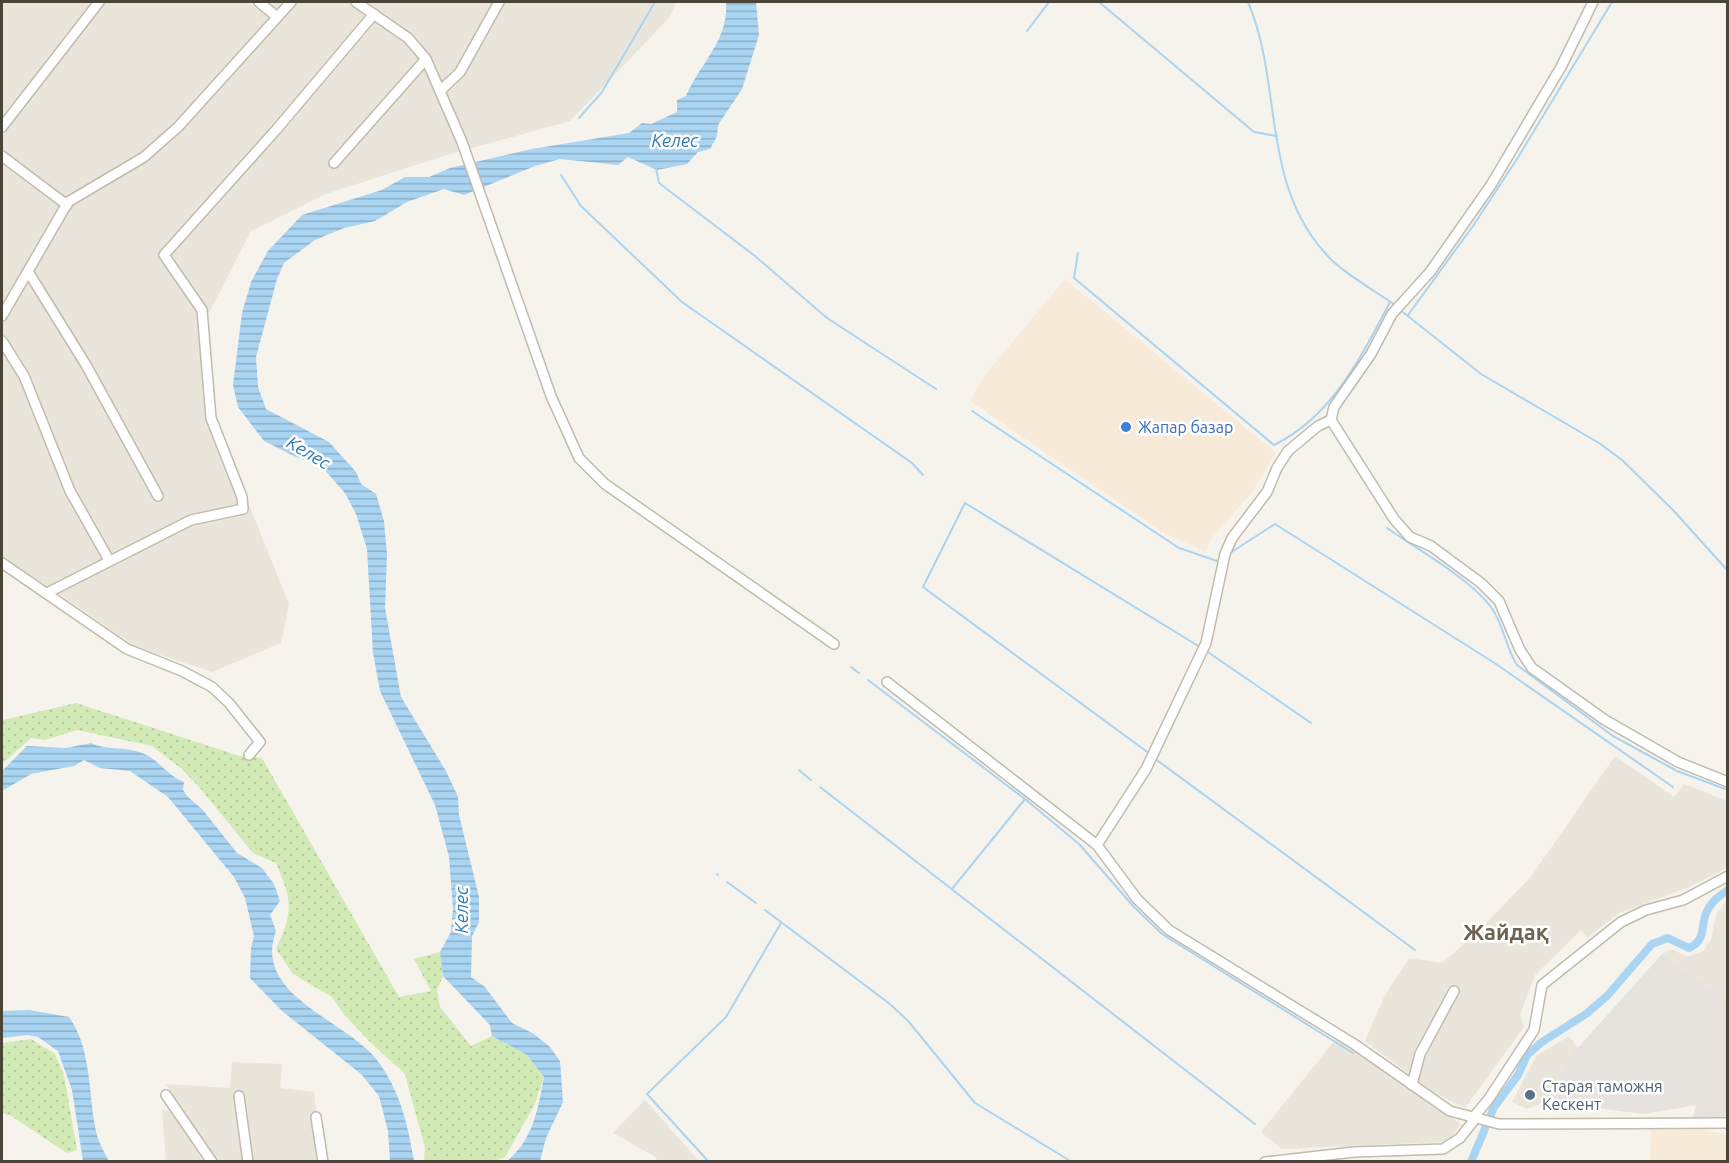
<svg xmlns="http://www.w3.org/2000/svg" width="1729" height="1163" viewBox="0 0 1729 1163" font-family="Ubuntu,sans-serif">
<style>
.residential{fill:#eae5da}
.commercial{fill:#f7ead8}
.industrial{fill:#e6e2dd}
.grass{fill:url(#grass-dots)}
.water{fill:url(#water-rules)}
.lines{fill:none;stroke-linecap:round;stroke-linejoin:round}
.stream{stroke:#a9d4f2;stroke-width:2}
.canal{stroke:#a9d4f2;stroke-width:8}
.minor-casing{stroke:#c2bbae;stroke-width:12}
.minor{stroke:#fff;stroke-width:9}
.shop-dot{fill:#3f7fe0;stroke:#fff;stroke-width:2}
.service-dot{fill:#5c6f8a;stroke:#fff;stroke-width:2}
.labels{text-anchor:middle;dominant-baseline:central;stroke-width:5;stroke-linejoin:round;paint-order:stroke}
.shop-label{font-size:16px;fill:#366cbe;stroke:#fff;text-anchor:start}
.service-label{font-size:16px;fill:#4e5e75;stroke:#fff;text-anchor:start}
.water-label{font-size:18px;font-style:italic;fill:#2e7ab2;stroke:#fff}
.district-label{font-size:22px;font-weight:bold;fill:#6e6250;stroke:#fff}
</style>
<defs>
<pattern id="grass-dots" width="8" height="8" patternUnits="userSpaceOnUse" patternTransform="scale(1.5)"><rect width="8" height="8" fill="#d2eab5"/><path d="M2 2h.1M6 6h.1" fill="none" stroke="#b6ca9c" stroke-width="1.8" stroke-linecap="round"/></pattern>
<pattern id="water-rules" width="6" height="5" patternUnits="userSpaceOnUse" patternTransform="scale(1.5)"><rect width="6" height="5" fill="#a9d4f2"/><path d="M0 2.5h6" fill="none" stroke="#8caec5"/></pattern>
</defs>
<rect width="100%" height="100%" fill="#f6f3ec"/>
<g class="residential">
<path d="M2,2h675l-8,16 -99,103 -123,34 -121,39 -75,37 -45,88 8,99 75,186 -8,39 -69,29 -76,-25 -75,-52 -59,-37z"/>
<path d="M1615,756l59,41 10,-13 43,17v67l-40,20 -68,25 -32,25 -6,-8 -46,45 -15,40 4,12 -59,81 -34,-17 -66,-50 19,-44 25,-39 33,5 31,-27 57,-58z"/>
<path d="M1727,900v100l-65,-46 10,-5 15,8 16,-6 8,-11 5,-25z"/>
<path d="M1569,1036l9,12 -12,13 -20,41 -19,7 -15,-7 24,-46z"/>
<path d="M1336,1039l125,85 -9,12 -11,6 -159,7 -21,-17z"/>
<path d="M232,1062l50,2 -2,24 34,4 7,69h-105l-50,-77 64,4z"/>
<path d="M645,1100l54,61h-41l-4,-5 -41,-23z"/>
<path d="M162,1110l11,2 30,49h-37z"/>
</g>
<g class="commercial">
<path d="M1065,279l211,174 -23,38 -43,49 -4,12 -44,-20 -192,-131 15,-26z"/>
<path d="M1651,1129l54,1 22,5v26h-77z"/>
</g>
<path class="industrial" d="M1662,954l65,46v117h-34l3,-12 -52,9 -98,-12 20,-41z"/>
<g class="grass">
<path d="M76,703l164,53 22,2 137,239 32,-6 -17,-32 26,-7 3,24 -6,14 3,17 31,39 21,-10 35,19 17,22 -9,27 -30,53 -11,4h-70l1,-13 -20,-74 -36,-33 -26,-28 -11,-16 -39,-23 -17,-25c18,-38 16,-48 0,-86l-23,-10 -54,-66 -17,-18 -30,-23 -75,-16 -32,10 -14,-2 -29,26 1,-44z"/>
<path d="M31,1039l24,15 9,21 13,75 -10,3 -56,-37 -9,-3v-70z"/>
</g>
<g class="water">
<path d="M726,2h30l3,33 -17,54 -24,36 -1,11 -7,13 -12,3 -11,12 -30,6 -29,-13 -10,8 -58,-6 -25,7 -71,29 -20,-6 -37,13 -32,19 -31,7 -29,12 -31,23 -7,16 -21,78 2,30 8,22 63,33 27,30 5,12 15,10 8,27 3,33 -2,54 16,89 45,74 12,26 1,18 20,82v25l-7,14 -1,41 14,10 27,36 22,11 16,13 10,14 3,41 -17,36 -6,23h-33c26,-21 31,-52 37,-84l-17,-22 -35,-19 -2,-11 -47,-49 -3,-24 11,-20 2,-23 -4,-52 -14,-52 -55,-114 -7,-38 -6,-104 -11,-35 -11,-21 -24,-27 -25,-9 -32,-16 -26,-34 -5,-22 9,-72 9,-31 17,-31 34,-36 80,-25 23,-13h24l21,-9 82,-19 97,-16 13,-10 9,1 26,-12v-12l9,-4c14,-33 43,-56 40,-94z"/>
<path d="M91,743c16,8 34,3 51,10 17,6 24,22 42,29l-1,8 5,7 14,12 35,44 25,15 12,16 6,17 -10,14 6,16c-24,65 69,88 101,129 23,30 31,65 37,101h-24l-2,-30 -9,-35 -18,-22 -79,-63 -32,-33 1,-30 3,-12 -9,-38 -11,-21 -66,-80 -38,-26 -30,-3 -16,-8 -10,6 -43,8 -29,17v-20l25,-25 39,2z"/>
<path d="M29,1010l40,7c23,32 19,77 27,114 2,10 8,21 13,30h-26l-11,-71 -14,-39 -20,-14 -11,-2 -25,3v-27z"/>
</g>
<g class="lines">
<g class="stream">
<path d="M1099,2l155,130 23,4"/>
<path d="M1248,2c35,82 12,178 77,251 16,19 49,37 70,52"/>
<path d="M1027,31l22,-29"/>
<path d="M579,118l23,-26 53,-90"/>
<path d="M656,168l3,15 96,73 72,62 109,71"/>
<path d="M561,175l20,31 101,96 230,161 11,12"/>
<path d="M1078,253l-4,25 200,167c58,-28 87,-88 116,-143"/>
<path d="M1399,309l82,65 118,69 23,17 51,50 55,61"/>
<path d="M1408,315l65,-89 44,-67 95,-157"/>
<path d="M972,411l207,137 38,13 3,-2"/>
<path d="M1387,528c31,22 86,52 106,82 11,17 13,38 24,55l96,71 64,35 51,19"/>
<path d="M1230,553l45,-29 221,140 177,123"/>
<path d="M1205,650l106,73"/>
<path d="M851,667l8,6"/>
<path d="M868,680l157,119"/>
<path d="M1150,754l-227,-167 42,-84 235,144"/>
<path d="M1154,758l261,192"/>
<path d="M799,770l12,10"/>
<path d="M820,787l435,337"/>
<path d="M717,874l1,1"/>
<path d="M727,882l29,21"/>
<path d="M952,889l73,-90 54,45 55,63 28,27 191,119"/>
<path d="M765,910l125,94 19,18 66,81 97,59"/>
<path d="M709,1162l-62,-68 79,-77 55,-94"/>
</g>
<path class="canal" d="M1471,1162l23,-55 24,-32 9,-20 15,-13 44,-28 21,-18 45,-52 16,-6 21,10c18,-8 11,-23 18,-37 5,-10 12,-15 21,-21"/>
<g class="minor-casing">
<g id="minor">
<path d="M259,2l18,15"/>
<path d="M356,2l52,36 18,21 36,83 89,254 28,62 26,26 229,160"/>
<path d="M1593,2l-32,65 -70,118 -61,87 -38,42 -21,40 -37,53 -3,13 63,99 16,18 21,9 50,37 18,18 21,49 12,18 73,52 73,42 50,20"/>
<path d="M441,90l19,-18 39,-70"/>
<path d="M2,127l97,-125"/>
<path d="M2,156l65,49"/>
<path d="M334,163l92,-104"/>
<path d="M29,273l57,92 72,131"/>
<path d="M2,316l66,-114 76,-45 34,-30 113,-125"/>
<path d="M2,341l22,35 46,115 39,69"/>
<path d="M2,563l125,86 55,22 30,16 17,16 31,39 -11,13"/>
<path d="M47,593l144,-73 52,-11 -1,-12 -31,-79 -9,-108 -38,-55 112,-125 98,-116"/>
<path d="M887,682l210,163 40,54 32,31 185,114 96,67 49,13 229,-1"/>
<path d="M1097,845l49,-76 60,-126 19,-89 7,-16 35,-46 10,-24 11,-17 30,-25 13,-6"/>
<path d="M1412,1085l8,-31 34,-63"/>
<path d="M166,1095l46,67"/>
<path d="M239,1096l9,66"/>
<path d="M316,1117l7,45"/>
<path d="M1472,1119l16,-19 46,-70 8,-45 79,-63 25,-12 37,-10 45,-24"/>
<path d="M1265,1162l89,-10 89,-3 17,-11 15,-19"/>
</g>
</g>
<use href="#minor" class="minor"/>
</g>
<circle class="shop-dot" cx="1126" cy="427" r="6"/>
<circle class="service-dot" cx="1530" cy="1095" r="6"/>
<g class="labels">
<g class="shop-label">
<text x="1138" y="427">Жапар базар</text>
</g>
<g class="service-label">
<text x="1542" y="1086">Старая таможня<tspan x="1542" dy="18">Кескент</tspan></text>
</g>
<g class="water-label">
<text x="675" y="140">Келес</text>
<text transform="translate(309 452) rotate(31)">Келес</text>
<text transform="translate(461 910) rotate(-90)">Келес</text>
</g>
<g class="district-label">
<text x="1506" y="931">Жайдақ</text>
</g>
</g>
<rect width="1729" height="1163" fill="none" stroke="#4b4439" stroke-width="6"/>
</svg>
